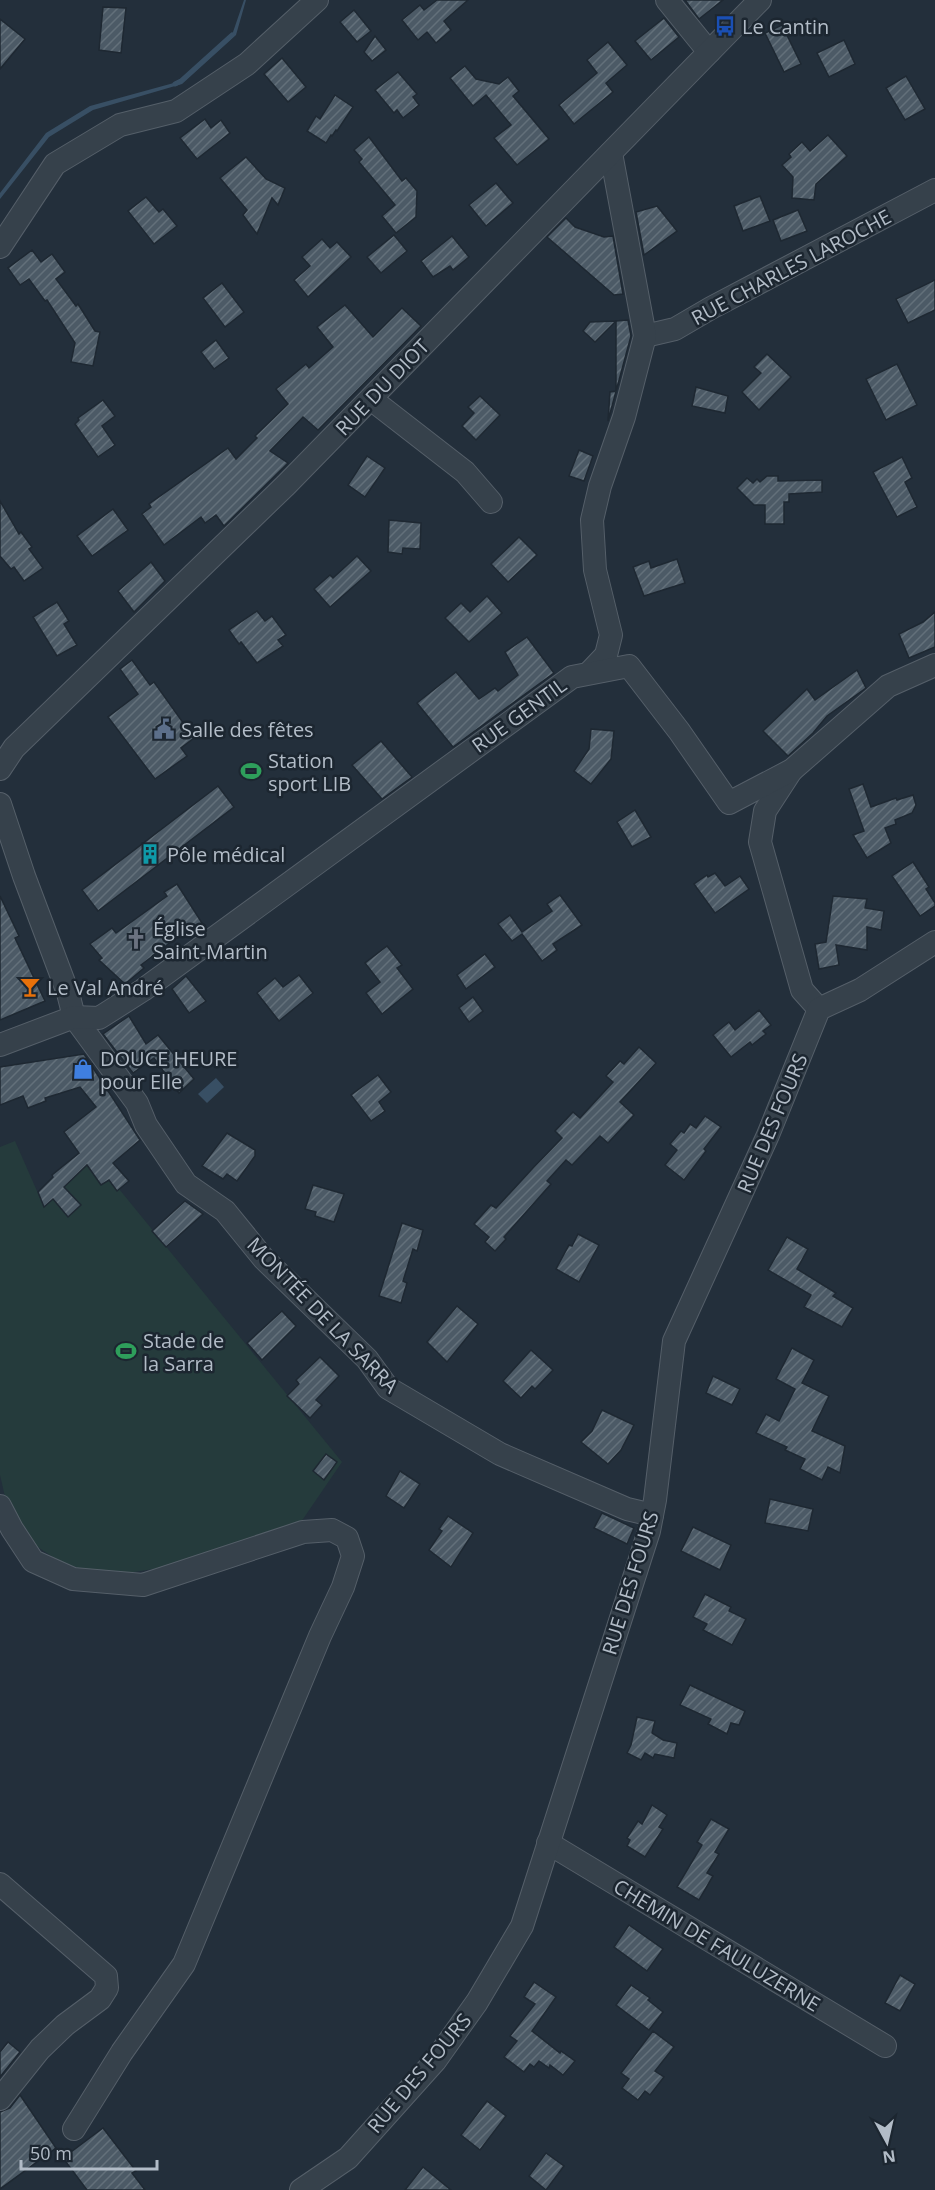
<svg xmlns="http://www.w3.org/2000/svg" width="935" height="2190" viewBox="0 0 935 2190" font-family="'Open Sans',sans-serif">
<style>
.pitch{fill:#253b3c}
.water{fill:#384f64}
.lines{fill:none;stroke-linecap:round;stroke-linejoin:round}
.stream{stroke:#384f64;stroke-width:5}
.building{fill:url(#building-hatch);stroke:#1e2832;stroke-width:1.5}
.minor-casing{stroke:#555f69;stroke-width:24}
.minor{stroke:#36414b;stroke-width:22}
.labels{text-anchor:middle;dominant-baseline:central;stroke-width:5;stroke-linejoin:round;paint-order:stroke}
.poi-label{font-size:20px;fill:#b2bcc7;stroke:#1c2630;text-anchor:start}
.street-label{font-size:20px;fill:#b2bcc7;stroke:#1c2630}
</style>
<defs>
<pattern id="building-hatch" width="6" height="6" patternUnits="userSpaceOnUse" patternTransform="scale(1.5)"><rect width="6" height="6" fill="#4c5a66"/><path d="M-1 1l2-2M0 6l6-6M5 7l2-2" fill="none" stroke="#63707a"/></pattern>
</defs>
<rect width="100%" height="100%" fill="#232f3b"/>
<path class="pitch" d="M15,1141l29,66 43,-42 22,15 8,10 2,-1 223,273 -41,60 -141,46 -39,6 -29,-2 -30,-9 -35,-23 -21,-39 -6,-26v-328z"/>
<g class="water">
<path d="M244,0h2l-10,35 -54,49 -89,26 -44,27 -49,62v-6l46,-60 44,-27 91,-25 51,-46z"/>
<path d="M216,1078l8,9 -17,16 -9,-9z"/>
</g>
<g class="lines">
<path class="stream" d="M175,84l6,-3 51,-46"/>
</g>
<g class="building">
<path d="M437,0h31l-24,21 7,9 -15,13 -9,-11 -9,8 -16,-20 18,-15 4,5z"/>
<path d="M685,0h38l-24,19z"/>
<path d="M103,7l23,1 -5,45 -22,-3z"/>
<path d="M354,10l17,21 -14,11 -17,-20z"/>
<path d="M664,18l15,19 -28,23 -16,-19z"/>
<path d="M0,19l25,20 -25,30z"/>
<path d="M782,25l19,39 -17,8 -19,-39z"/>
<path d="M375,36l11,14 -14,11 -8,-9z"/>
<path d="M844,40l11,24 -26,13 -12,-24z"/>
<path d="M608,42l19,23 -21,18 7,9 -39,32 -15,-19 38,-32 -10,-13z"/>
<path d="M282,58l24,29 -18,15 -24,-28z"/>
<path d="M465,66l11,13 23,5 9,-7 11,14 -6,5 36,43 -32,26 -23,-27 17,-13 -25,-30 -13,11 -23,-28z"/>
<path d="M398,72l19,22 -4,3 6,8 -16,13 -6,-8 -3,3 -19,-23z"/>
<path d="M906,76l19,33 -20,11 -19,-32z"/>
<path d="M335,95l18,12 -16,24 -1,-1 -4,6 -1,-1 -5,8 -19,-12 9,-15 4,3z"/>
<path d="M205,119l6,9 10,-8 9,13 -33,26 -17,-21z"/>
<path d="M828,135l19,21 -31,28 -2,16 -22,-2 1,-21 -11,-12 9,-8 -2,-3 13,-12 8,9z"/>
<path d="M369,137l33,44 4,-3 11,13 -1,26 -20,16 -14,-17 13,-11 -36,-43 3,-3 -8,-9z"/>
<path d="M246,157l20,22 19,9 -7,17 -6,-7 -15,36 -14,-19 4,-5 -27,-32z"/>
<path d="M496,183l17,20 -27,23 -17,-21z"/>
<path d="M760,196l10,25 -27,10 -9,-25z"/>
<path d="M146,197l13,15 4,-3 14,17 -23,18 -26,-33z"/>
<path d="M657,206l20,25 -33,24 -8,-43z"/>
<path d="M798,210l9,21 -26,10 -8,-21z"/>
<path d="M566,218l9,9 29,10 9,-1 10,58 -9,1 -67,-58z"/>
<path d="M394,235l13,16 -26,22 -14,-16z"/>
<path d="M452,236l17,21 -16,13 -3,-4 -17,11 -12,-16z"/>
<path d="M322,239l8,9 7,-6 14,15 -43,40 -14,-17 16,-14 -8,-9z"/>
<path d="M32,250l9,12 11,-8 13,18 -9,7 20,27 2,-2 17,27 5,1 -7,34 -22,-4 4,-19 -28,-43 -2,1 -16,-22 -9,6 -12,-17z"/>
<path d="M935,280v30l-27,13 -12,-24z"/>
<path d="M222,283l22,29 -19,15 -22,-29z"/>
<path d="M345,305l28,32 29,-29 19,18 -103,104 -15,-13 -33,34 18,12 -64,63 -8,-11 -11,8 -4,-6 -37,28 -22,-31 9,-7 -2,-3 79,-56 8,11 21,-21 -2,-2 33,-32 -12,-15 30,-25 3,4 24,-21 -16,-20z"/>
<path d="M628,320l3,16 -23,85 2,-29 6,-1v-70z"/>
<path d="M616,321l-21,21 -12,-11 7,-9z"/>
<path d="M216,340l13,18 -15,11 -13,-17z"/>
<path d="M767,354l24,23 -32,33 -17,-18 19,-19 -7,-6z"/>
<path d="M897,364l20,41 -31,15 -20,-41z"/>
<path d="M696,387l32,9 -3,17 -33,-7z"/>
<path d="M480,396l20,19 -24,25 -14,-14 12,-13 -6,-6z"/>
<path d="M103,400l12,16 -13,10 13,19 -17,12 -23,-33 4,-4 -1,-2z"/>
<path d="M579,450l14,6 -9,25 -15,-5z"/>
<path d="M367,456l18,12 -20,29 -17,-12z"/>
<path d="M902,457l10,21 -7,4 12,25 -20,10 -24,-45z"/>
<path d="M767,476h11v5l44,-1v12l-33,2v8h-5v22h-19v-19h-11l-17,-17 10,-10 6,5 4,-4 3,3z"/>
<path d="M0,501l19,33 2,-2 11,15 -3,2 14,19 -19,13 -10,-14 -3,2 -11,-13z"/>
<path d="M113,509l15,21 -36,26 -15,-20z"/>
<path d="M389,520l32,3 -1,26 -17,-1 -1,6 -14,-2z"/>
<path d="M519,537l18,18 -29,27 -17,-18z"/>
<path d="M357,556l14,15 -41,36 -16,-18 16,-14 3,3z"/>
<path d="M677,559l8,24 -41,13 -11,-29 16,-6 2,7z"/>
<path d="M151,562l14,19 -31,31 -16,-21z"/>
<path d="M487,596l15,17 -33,29 -24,-24 16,-15 9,9z"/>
<path d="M57,602l12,19 -5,3 13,21 -20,11 -24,-39z"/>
<path d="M257,611l8,10 7,-5 14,19 -8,5 5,6 -26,17 -16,-21 -2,2 -10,-14z"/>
<path d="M935,612v35l-26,11 -10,-24 24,-12z"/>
<path d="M527,637l27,36 -101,74 -36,-44 39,-31 23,27 16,-11 3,3 20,-16 -13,-23z"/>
<path d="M132,660l18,25 4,-3 40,56 -13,10 6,8 -32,23 -47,-62 30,-23 -18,-25z"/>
<path d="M857,670l9,18 -39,28 -14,17 -25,23 -25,-25 44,-42 8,11z"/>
<path d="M591,729l23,2 -3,28 -20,25 -17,-13 15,-22z"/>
<path d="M381,741l31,36 -30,22 -30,-34z"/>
<path d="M863,784l8,23 25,-9 1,2 16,-5 3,10 -4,8 -17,7 1,4 -11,4 6,15 -24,15 -14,-23 11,-4 -15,-42z"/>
<path d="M218,786l16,21 -136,104 -16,-21z"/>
<path d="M635,810l16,27 -19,10 -15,-25z"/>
<path d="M913,862l16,25 -3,2 9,14v3l-15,10 -28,-40z"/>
<path d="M715,873l10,13 15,-10 9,13 -34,24 -21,-29 13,-9 1,2z"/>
<path d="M177,884l25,39 -11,8 -2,-3 -48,37 3,3 -19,16 -26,-24 3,-2 -12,-14 22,-16 4,5 51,-37 -3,-4z"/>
<path d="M560,895l22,30 -29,19 4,6 -15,11 -20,-27 -10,7 -14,-17 12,-9 12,17 30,-21 -5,-7z"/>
<path d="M0,896l19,40 -4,2 30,63 -45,19z"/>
<path d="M833,896l34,3 -2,9 19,3 -3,19 -14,-3v23l-31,-5 3,20 -20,4 -4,-25 11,-2z"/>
<path d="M387,946l15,19 -5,3 16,21 -31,25 -16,-21 14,-11 -15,-19z"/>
<path d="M485,954l10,13 -29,22 -9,-14z"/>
<path d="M299,975l14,18 -34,28 -22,-28 18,-15 8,9z"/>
<path d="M186,976l20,25 -17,12 -17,-24z"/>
<path d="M473,997l10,14 -14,11 -10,-14z"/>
<path d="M759,1010l12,15 -8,6 3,3 -14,11 -2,-3 -19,15 -18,-22 16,-13 6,8z"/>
<path d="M129,1016l17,28 12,-9 36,44 -15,14 -25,-35 -21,15 -30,-39z"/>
<path d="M639,1047l17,16 -36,39 14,13 -26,28 -8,-7 -28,29 -6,-5 -19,21 4,3 -47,53 2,2 -11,12 -10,-9 4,-5 -15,-13 17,-19 5,3 37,-40 29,-30 -7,-7 18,-19 7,6 33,-36 -7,-6 14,-15 4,3z"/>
<path d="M84,1054l56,86 -27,23 16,18 -12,10 -8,-11 -8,5 -14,-20 -23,22 17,18 -13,12 -15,-18 -9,8 -6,-15 15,-15 -1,-2 27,-22 -15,-21 32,-25 -16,-20 -35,11 1,3 -18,7 -5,-12 -23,9v-38z"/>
<path d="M378,1075l13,17 -12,10 6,9 -14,10 -20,-26z"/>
<path d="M705,1116l16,11 -17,22 2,2 -22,29 -19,-15 12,-15 -7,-6 11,-13 3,2 6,-9 6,4z"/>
<path d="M227,1133l28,17v6l-18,25 -10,-7 -4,5 -21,-13z"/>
<path d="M313,1185l31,9 -10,28 -19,-6 1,-4 -11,-3z"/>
<path d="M185,1201l18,13 -37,33 -14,-16z"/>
<path d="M402,1223l21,7 -6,21 -4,-2 -10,32 4,2 -6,20 -22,-7z"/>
<path d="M578,1234l21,11 -20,37 -23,-13 13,-24 3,1z"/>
<path d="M787,1237l21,12 -11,20 39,24 -3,3 20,12 -11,19 -38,-20 7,-12 -43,-25z"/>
<path d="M457,1306l21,18 -31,38 -20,-20z"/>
<path d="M282,1311l14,15 -34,34 -15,-17z"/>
<path d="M792,1348l22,12 -12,23 27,13 -17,35 33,15 -5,27 -12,-6 -6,13 -22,-11 5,-10 -20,-9 2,-3 -31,-14 10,-19 13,7 16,-32 -19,-10z"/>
<path d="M531,1350l22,20 -18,19 -3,-3 -11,12 -18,-17z"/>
<path d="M320,1357l19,19 -23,24 6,5 -12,13 -23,-22 12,-12 -3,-4z"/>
<path d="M713,1376l27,13 -8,16 -26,-12z"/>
<path d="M602,1410l32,15 -13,25 -13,14 -27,-22 11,-11z"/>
<path d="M326,1454l11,8 -13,18 -11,-9z"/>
<path d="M400,1471l20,13 -16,24 -18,-12z"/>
<path d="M770,1499l43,10 -5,22 -43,-8z"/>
<path d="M602,1513l32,15 -7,16 -33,-16z"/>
<path d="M448,1516l25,17 -22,34 -22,-17 13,-19 -3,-2z"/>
<path d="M693,1527l38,18 -11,25 -39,-19z"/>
<path d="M705,1594l26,13 -2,4 17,8 -14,26 -29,-15 4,-6 -14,-7z"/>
<path d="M690,1685l55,26 -6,14 -8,-2 -4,11 -19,-10 3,-5 -31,-14z"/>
<path d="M637,1717l18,4 -3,12 11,7 14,3 -3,15 -19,-4 -2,4 -8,-5 -4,7 -14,-7 4,-8z"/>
<path d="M652,1805l15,10 -8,12 4,2 -18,28 -18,-11 3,-6 -3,-2 11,-17 4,3z"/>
<path d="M711,1819l18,10 -14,23 4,2 -12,19 6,3 -14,24 -22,-13 25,-42 -5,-3z"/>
<path d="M629,1925l34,24 -16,22 -33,-24z"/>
<path d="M900,1975l15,9 -15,27 -15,-8z"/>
<path d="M534,1982l22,15 -24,34 28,22 1,-2 14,10 -12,14 -13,-10 -1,3 -10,-7 -5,6 -4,-3 -6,8 -20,-15 13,-16 -7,-5 25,-32 -11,-7z"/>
<path d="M631,1985l19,13 -2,2 15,12 -14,18 -33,-25z"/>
<path d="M653,2031l21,16 -19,24 9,6 -14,18 -5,-4 -7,9 -16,-12 7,-9 -8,-6z"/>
<path d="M8,2042l12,10 -20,25v-25z"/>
<path d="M20,2095l36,53 -56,41v-77l10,-4z"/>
<path d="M487,2101l19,15 -26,34 -19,-15z"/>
<path d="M103,2128l33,43 -4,2 13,17h-58l-24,-32z"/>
<path d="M546,2153l18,13 -18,24 -17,-14z"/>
<path d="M423,2167l28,23h-46z"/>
</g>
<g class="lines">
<g class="minor-casing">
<g id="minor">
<path d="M667,0l42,52"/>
<path d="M0,247l55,-83 65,-39 56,-14 71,-47 70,-64"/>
<path d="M645,336l30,-7 36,-21 224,-118"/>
<path d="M371,399l94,73 26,30"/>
<path d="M589,673l17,-18 5,-20 -16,-65 -3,-50 8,-34 24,-69 21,-81 -34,-183"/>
<path d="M0,769l14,-21 272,-263 474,-485"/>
<path d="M791,771l-26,40 -5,31 42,148 17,19"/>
<path d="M0,804l24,72 44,117 6,24 63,86 9,22 40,59 39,27 39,48 103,100 21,29 112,66 127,55 25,6"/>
<path d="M0,1045l74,-28 25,1 44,-28 429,-313 57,-11 50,65 50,72 63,-33 96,-84 47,-21"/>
<path d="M0,1506l12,23 21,32 40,18 70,6 160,-53 29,-2 15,8 6,18 -10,31 -23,49 -136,328 -62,88 -48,77"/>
<path d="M548,1843l337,203"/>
<path d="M0,1884l106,92 1,12 -7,11 -35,26 -25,24 -40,50"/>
<path d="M301,2190l47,-32 87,-97 42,-59 45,-76 127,-395 6,-31 19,-159 94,-206 51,-126 41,-19 75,-48"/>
</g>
</g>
<use href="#minor" class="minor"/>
</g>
<defs>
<g id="bus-bare" transform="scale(1.62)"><path d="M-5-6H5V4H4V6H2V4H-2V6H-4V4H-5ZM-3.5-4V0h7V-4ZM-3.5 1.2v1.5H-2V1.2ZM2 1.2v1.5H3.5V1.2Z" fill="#1a4fb4" stroke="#1c2630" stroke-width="2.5" paint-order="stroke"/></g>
<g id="civic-bare" transform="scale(1.62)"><path d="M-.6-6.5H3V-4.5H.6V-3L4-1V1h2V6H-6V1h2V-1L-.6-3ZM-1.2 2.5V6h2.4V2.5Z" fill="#5c6f8a" stroke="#1c2630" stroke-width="2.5" paint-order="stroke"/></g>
<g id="stadium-bare" transform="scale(1.62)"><path d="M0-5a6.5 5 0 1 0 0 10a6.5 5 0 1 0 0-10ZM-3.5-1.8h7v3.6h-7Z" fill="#2e9e5b" stroke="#1c2630" stroke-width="2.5" paint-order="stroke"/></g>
<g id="building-bare" transform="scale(1.62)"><path d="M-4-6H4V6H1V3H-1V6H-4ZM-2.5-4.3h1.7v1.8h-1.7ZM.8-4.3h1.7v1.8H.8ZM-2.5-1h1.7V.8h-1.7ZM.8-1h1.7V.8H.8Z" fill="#0f9aa8" stroke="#1c2630" stroke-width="2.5" paint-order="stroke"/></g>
<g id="church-bare" transform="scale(1.62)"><path d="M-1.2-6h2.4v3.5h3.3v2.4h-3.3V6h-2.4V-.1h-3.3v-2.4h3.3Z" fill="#6b7280" stroke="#1c2630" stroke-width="2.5" paint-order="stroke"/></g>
<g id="bar-bare" transform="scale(1.62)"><path d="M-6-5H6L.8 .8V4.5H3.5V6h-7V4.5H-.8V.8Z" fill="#e8710a" stroke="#1c2630" stroke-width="2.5" paint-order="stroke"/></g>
<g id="shop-bare" transform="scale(1.62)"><path d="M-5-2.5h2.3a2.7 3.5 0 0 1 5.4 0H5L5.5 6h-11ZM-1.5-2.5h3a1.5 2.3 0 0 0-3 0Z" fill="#3f7fe0" stroke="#1c2630" stroke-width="2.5" paint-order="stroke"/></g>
</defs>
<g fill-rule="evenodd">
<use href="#bus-bare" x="725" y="26"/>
<use href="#civic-bare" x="164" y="729"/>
<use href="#stadium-bare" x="251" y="771"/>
<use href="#building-bare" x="150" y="854"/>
<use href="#church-bare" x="136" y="939"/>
<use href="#bar-bare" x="30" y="987"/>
<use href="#shop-bare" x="83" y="1069"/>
<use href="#stadium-bare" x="126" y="1351"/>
</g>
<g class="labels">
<g class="poi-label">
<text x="742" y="26">Le Cantin</text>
<text x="181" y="729">Salle des fêtes</text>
<text x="268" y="760">Station<tspan x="268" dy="23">sport LIB</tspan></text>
<text x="167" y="854">Pôle médical</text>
<text x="153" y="928">Église<tspan x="153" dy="23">Saint-Martin</tspan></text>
<text x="47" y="987">Le Val André</text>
<text x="100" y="1058">DOUCE HEURE<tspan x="100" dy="23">pour Elle</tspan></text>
<text x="143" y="1340">Stade de<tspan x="143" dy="23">la Sarra</tspan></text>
</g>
<g class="street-label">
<text transform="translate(791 267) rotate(-28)">RUE CHARLES LAROCHE</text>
<text transform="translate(382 387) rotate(-46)">RUE DU DIOT</text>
<text transform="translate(519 715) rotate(-36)">RUE GENTIL</text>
<text transform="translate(772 1123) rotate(-67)">RUE DES FOURS</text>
<text transform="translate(323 1315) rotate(46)">MONTÉE DE LA SARRA</text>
<text transform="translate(630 1583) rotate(-73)">RUE DES FOURS</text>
<text transform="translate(717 1945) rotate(31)">CHEMIN DE FAULUZERNE</text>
<text transform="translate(419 2073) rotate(-50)">RUE DES FOURS</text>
</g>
</g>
<g transform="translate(887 2142) rotate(172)" stroke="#1c2630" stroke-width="4.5" paint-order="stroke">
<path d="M0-4.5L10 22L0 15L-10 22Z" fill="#b2bcc7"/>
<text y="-9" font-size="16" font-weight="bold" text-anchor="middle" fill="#b2bcc7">N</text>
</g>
<path d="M21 2160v9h136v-9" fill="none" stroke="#b2bcc7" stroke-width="3"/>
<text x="30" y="2160" font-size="18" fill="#b2bcc7" stroke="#1c2630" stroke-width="4.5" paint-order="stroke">50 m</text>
</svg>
